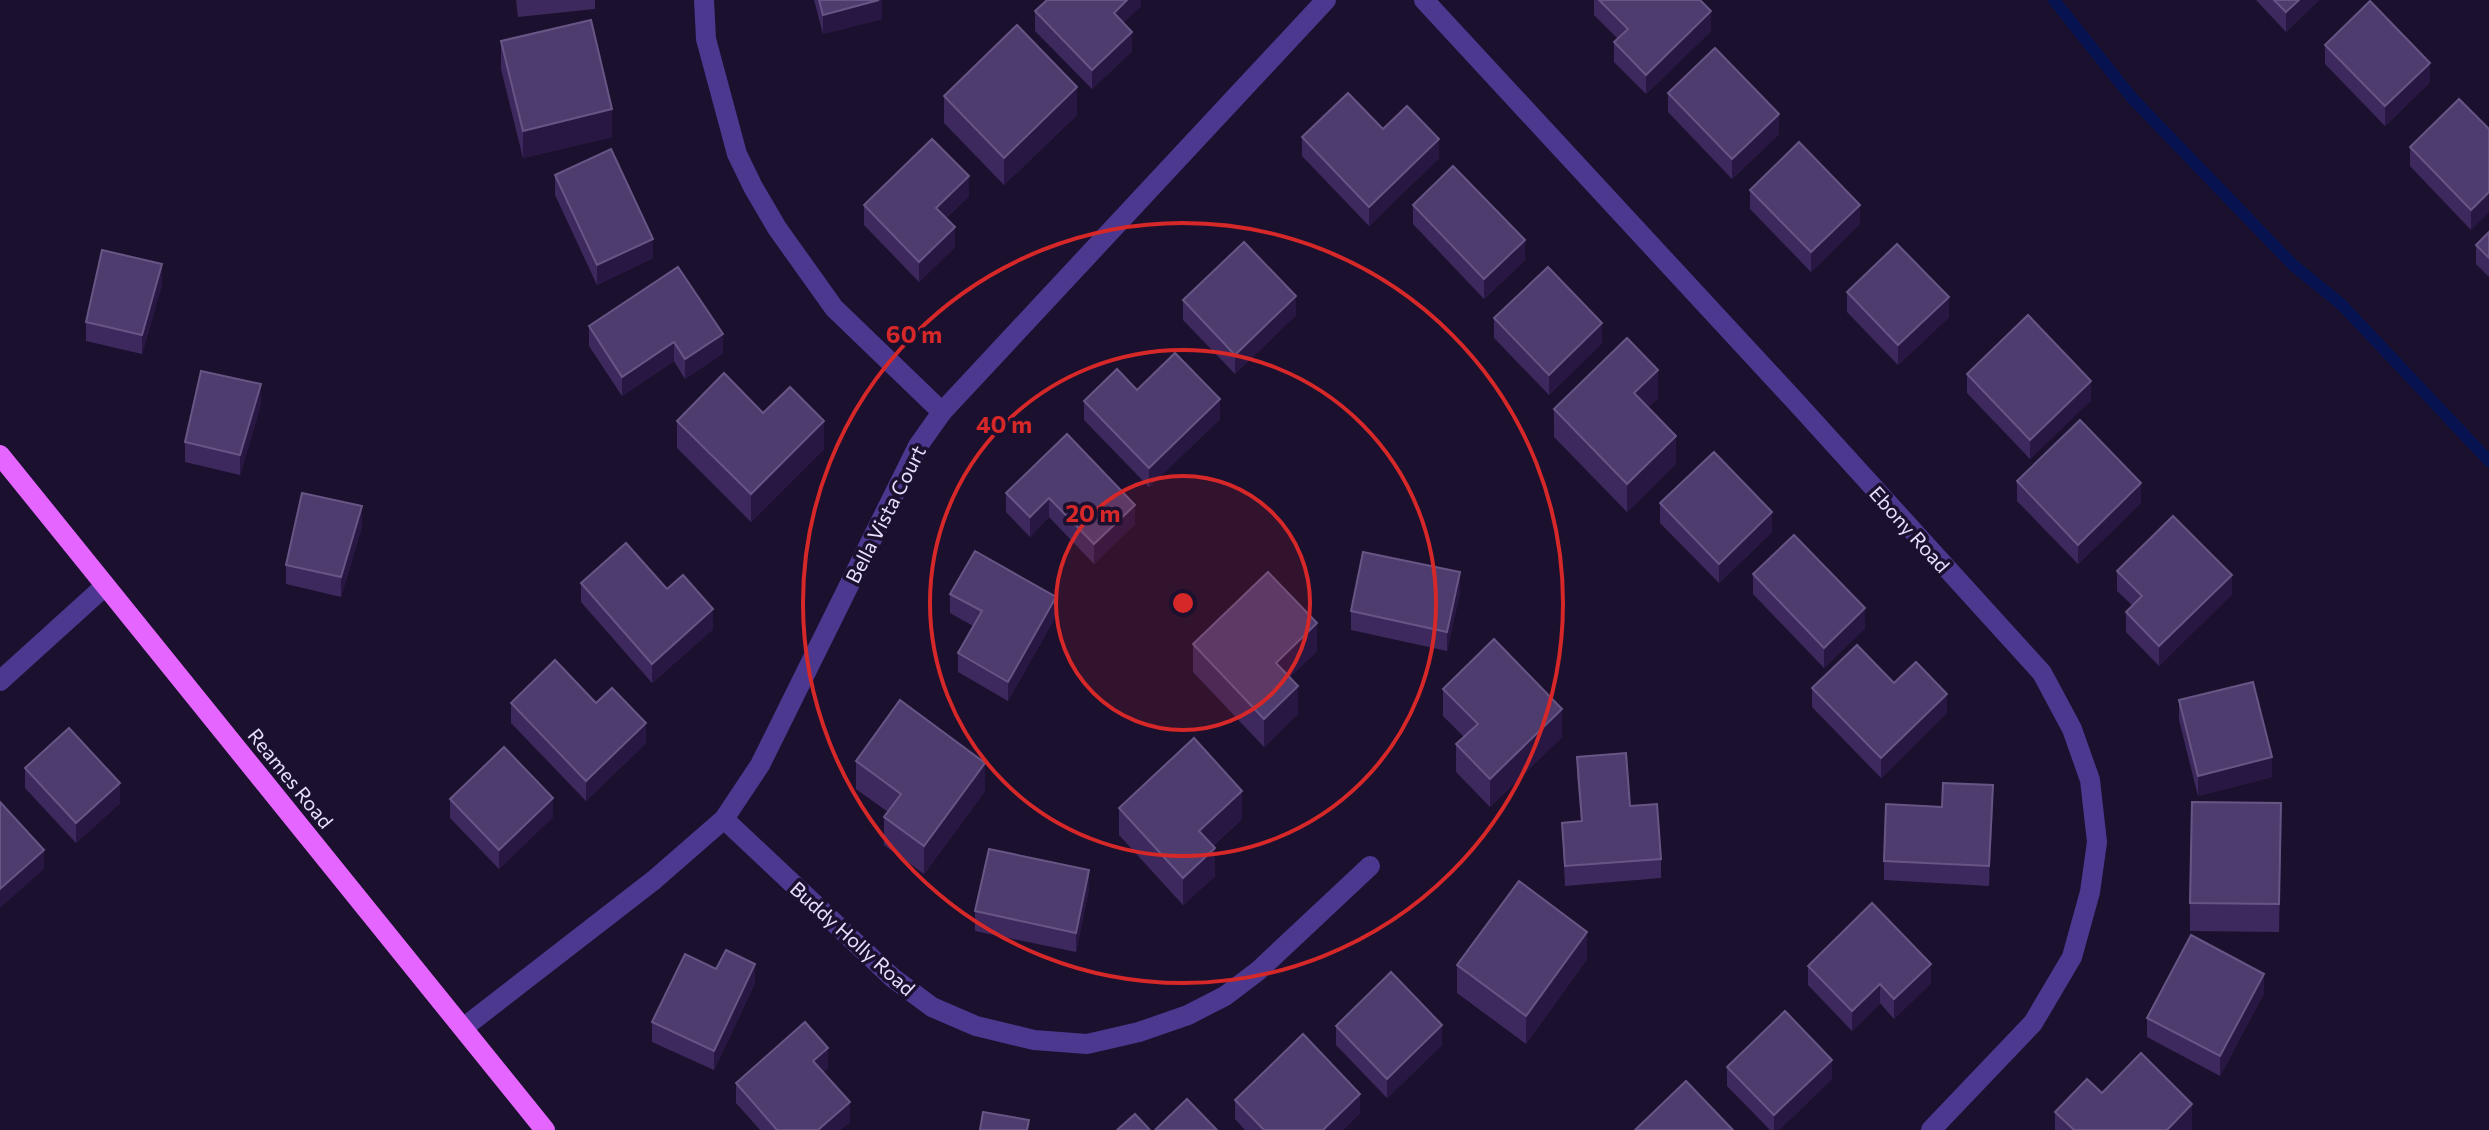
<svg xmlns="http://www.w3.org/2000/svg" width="2489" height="1130" viewBox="0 0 2489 1130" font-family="Commissioner,sans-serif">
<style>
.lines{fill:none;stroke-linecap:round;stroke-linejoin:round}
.stream{stroke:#071350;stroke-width:12}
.minor{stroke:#4d3890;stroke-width:20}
.major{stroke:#e465ff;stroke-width:20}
.wall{fill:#3d295d}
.shaded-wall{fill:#281743}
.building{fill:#4f3c6f;stroke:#675685;stroke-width:2}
.ring{fill:none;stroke:#d62828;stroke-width:4}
.labels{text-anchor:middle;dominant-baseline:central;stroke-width:7;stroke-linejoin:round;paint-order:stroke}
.street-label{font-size:20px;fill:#e8deff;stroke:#1b102e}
.centre{fill:#d62828;stroke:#1b102e;stroke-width:4}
.ring-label{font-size:24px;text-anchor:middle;font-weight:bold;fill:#d62828;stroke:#1b102e;stroke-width:7;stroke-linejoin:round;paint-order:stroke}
</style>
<rect width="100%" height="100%" fill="#1b102e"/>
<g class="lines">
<path class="stream" d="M2054,0l78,98 161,167 48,39 148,157"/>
<g class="minor">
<path d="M704,0l2,39 31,115 16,33 24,41 57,80 108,104"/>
<path d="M1424,0l372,402 246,271 30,56 18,51 7,62 -7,50 -18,65 -39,66 -102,107"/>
<path d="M0,681l105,-95"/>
<path d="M724,819l169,159 39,29 44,19 58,14 53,4 52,-12 49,-17 37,-19 33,-25 112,-105"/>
<path d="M463,1028l191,-148 70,-61 36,-54 158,-319 24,-34 384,-412"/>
</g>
<path class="major" d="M0,455l545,675"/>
</g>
<g class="wall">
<path d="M516,0h79v9l-77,8z"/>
<path d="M814,0h68v19l-59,15z"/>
<path d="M1141,0v6l-18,17 9,28 -40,38 -57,-58v-20z"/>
<path d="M1594,0h106l11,31 -65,63 -32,-32v-20l4,-3 -24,-24z"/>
<path d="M2256,0h63l-33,32z"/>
<path d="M501,41l111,96 -89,21 -22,-89z"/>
<path d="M2325,45l105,37 -45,44 -60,-62z"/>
<path d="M1668,93l111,41 -47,45 -64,-67z"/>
<path d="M944,96l133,19 -73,70 -60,-62z"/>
<path d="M2489,129l-18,101 -61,-64v-19z"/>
<path d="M1302,137l137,21 -70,68 -67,-70z"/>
<path d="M555,175l98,83 -56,27 -42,-90z"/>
<path d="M1750,190l110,34 -49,48 -61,-63z"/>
<path d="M969,196l-23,22 9,29 -36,35 -55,-57v-20z"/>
<path d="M1413,205l112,55 -41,39 -71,-75z"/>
<path d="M2489,232v45l-13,-13v-19z"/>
<path d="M678,267l45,86 -38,26 -11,-18 -52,35 -33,-50v-20z"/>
<path d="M162,284l-20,70 -56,-13v-19z"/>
<path d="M1847,292l102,25 -51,48 -51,-53z"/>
<path d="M1183,300l113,15 -61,59 -52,-54z"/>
<path d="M1494,318l108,25 -53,52 -55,-57z"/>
<path d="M1967,374l124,26 -61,59 -63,-66z"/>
<path d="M1137,390l83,29 -71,68 -65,-67v-19z"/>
<path d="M1658,398l-10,9 28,57 -49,48 -73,-75v-28z"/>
<path d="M261,404l-21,71 -55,-13v-20z"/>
<path d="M763,413l61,36 -73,73 -74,-74v-27z"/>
<path d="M1067,434l68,90 -41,40 -45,-47 -19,20 -24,-25v-19z"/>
<path d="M2017,481l124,22 -63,61 -61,-63z"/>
<path d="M1660,503l112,29 -53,51 -59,-60z"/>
<path d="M362,526l-21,71 -55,-13v-19z"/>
<path d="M2117,571l115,23 -73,72 -33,-34v-20l7,-6 -16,-15z"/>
<path d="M1753,574l112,54 -41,40 -71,-74z"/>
<path d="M581,583l86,6 46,40 -61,54 -71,-81z"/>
<path d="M1460,592l-13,59 -96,-21v-19z"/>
<path d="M950,594l106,22 -48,85 -50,-29v-19l15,-27 -23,-13z"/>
<path d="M1193,644l124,7 -27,26 8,37 -34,33 -71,-75z"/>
<path d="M1894,683l53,30 -66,65 -69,-71v-19z"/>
<path d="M1443,689l119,48 -72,70 -34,-35v-28l8,-7 -21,-21z"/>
<path d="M2179,700l93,77 -74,19 -19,-76z"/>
<path d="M511,703l135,40 -60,58 -75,-78z"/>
<path d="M1577,757l53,49 31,53v19l-96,8 -3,-63 19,-2 -4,-45z"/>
<path d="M856,761l129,30 -61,83 -40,-29v-28l4,-5 -32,-23z"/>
<path d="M25,768l95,35 -44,40 -51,-55z"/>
<path d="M450,799l103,18 -54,52 -49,-51z"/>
<path d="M1993,804l-4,82 -105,-6v-19l58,-54z"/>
<path d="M1119,808l123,11 -29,27 2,30 -32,29 -64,-70z"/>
<path d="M2281,831l-2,101 -89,-1v-28z"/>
<path d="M1089,889l-13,63 -101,-21v-20z"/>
<path d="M1587,959l-61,85 -69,-51v-28z"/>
<path d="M1808,966l123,17 -37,36 -14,-16 -28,28 -44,-46z"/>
<path d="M716,969l39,14 -41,87 -62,-28v-20z"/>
<path d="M2264,993l-44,83 -73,-39v-19z"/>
<path d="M1336,1026l106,19 -55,53 -51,-53z"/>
<path d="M1727,1067l105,12 -53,51h-9l-43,-44z"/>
<path d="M828,1068l-5,4 27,50 -10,8h-80l-24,-27v-20z"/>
<path d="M2102,1093l90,37h-137v-18z"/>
<path d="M1235,1100l125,13 -17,17h-98l-10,-11z"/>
</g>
<g class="shaded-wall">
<path d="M879,0h3v19l-59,15v-19z"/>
<path d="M1127,0h14v6l-27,26v-19z"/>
<path d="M2299,0h20l-33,32v-20z"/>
<path d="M1711,11v20l-65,63v-19z"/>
<path d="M1132,32v19l-40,38v-19z"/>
<path d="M2430,63v19l-45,44v-20z"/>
<path d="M1077,87v28l-73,70v-27z"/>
<path d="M612,109v28l-89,21v-27z"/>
<path d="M1779,114v20l-47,45v-20z"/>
<path d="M1439,139v19l-70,68v-19z"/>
<path d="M969,176v20l-33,31v-19z"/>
<path d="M2489,192v20l-18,18v-20z"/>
<path d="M1860,205v19l-49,48v-20z"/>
<path d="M955,227v20l-36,35v-20z"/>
<path d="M653,239v19l-56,27v-20z"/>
<path d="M1525,240v20l-41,39v-20z"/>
<path d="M162,264v20l-20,70v-19z"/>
<path d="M1296,296v19l-61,59v-19z"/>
<path d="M1949,297v20l-51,48v-20z"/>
<path d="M1602,323v20l-53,52v-20z"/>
<path d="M723,334v19l-38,26v-20z"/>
<path d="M674,342v19l-52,35v-19z"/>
<path d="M1658,370v28l-24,23v-28z"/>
<path d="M2091,381v19l-61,59v-19z"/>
<path d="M261,384v20l-21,71v-20z"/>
<path d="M1220,399v20l-71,68v-19z"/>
<path d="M824,421v28l-73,73v-28z"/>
<path d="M1676,436v28l-49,48v-28z"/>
<path d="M2141,483v20l-63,61v-19z"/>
<path d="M1049,498v19l-19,20v-20z"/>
<path d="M1135,505v19l-41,40v-20z"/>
<path d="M362,506v20l-21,71v-20z"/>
<path d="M1772,512v20l-53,51v-19z"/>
<path d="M1460,572v20l-13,59v-19z"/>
<path d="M2232,575v19l-73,72v-20z"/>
<path d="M1056,597v19l-48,85v-19z"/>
<path d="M1865,608v20l-41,40v-20z"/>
<path d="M713,609v20l-61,54v-19z"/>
<path d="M1317,623v28l-41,40v-28z"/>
<path d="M1298,686v28l-34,33v-28z"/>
<path d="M1947,694v19l-66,65v-20z"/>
<path d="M1562,709v28l-72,70v-28z"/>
<path d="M646,723v20l-60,58v-20z"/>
<path d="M2272,757v20l-74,19v-20z"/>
<path d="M985,763v28l-61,83v-28z"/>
<path d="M120,783v20l-44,40v-20z"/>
<path d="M1993,785v19l-4,82v-20z"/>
<path d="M1242,791v28l-43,39v-27z"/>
<path d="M553,798v19l-54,52v-19z"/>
<path d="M1215,848v28l-32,29v-27z"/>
<path d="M44,850v19l-44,39v-19z"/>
<path d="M1089,870v19l-13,63v-19z"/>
<path d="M1587,932v27l-61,85v-28z"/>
<path d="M755,964v19l-41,87v-19z"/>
<path d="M1931,964v19l-37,36v-20z"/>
<path d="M2264,974v19l-44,83v-20z"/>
<path d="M1880,984v19l-28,28v-20z"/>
<path d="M1442,1025v20l-55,53v-19z"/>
<path d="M828,1048v20l-15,13v-20z"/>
<path d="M1832,1060v19l-53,51h-5v-15z"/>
<path d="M1360,1094v19l-17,17h-20z"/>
<path d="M850,1102v20l-10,8h-22z"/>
<path d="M2192,1104v26h-25z"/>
</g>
<g class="building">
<path d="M819,0h60l-56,15z"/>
<path d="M1047,0h80l-13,13 18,19 -40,38 -57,-59z"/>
<path d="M1599,0h101l11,11 -65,64 -32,-33 14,-13z"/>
<path d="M2274,0h25l-13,12z"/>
<path d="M2370,1l60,62 -45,43 -60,-61z"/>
<path d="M591,20l21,89 -89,22 -22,-90z"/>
<path d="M1017,25l60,62 -73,71 -60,-62z"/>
<path d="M1715,48l64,66 -47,45 -64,-66z"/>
<path d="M1348,93l35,36 24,-23 32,33 -70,68 -67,-70z"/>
<path d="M2459,99l30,30v63l-18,18 -61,-63z"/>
<path d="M932,139l37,37 -33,32 19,19 -36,35 -55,-57z"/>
<path d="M1799,142l61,63 -49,47 -61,-62z"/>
<path d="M611,149l42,90 -56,26 -42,-90z"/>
<path d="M1453,166l72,74 -41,39 -71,-74z"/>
<path d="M2489,232v26l-13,-13z"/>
<path d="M1244,242l52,54 -61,59 -52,-55z"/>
<path d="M1897,244l52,53 -51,48 -51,-53z"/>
<path d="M102,250l60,14 -20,71 -56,-13z"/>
<path d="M678,267l45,67 -38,25 -11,-17 -52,35 -33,-51z"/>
<path d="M1548,267l54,56 -53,52 -55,-57z"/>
<path d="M2028,315l63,66 -61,59 -63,-66z"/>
<path d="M1627,338l31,32 -24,23 42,43 -49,48 -73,-75z"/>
<path d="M1175,353l45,46 -71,69 -65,-67 33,-32 20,21z"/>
<path d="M201,371l60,13 -21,71 -55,-13z"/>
<path d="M724,373l39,40 27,-26 34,34 -73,73 -74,-73z"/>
<path d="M2080,420l61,63 -63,62 -61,-64z"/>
<path d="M1067,434l68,71 -41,39 -45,-46 -19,19 -24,-24z"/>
<path d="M1714,452l58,60 -53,52 -59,-61z"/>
<path d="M302,493l60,13 -21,71 -55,-12z"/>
<path d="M2173,516l59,59 -73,71 -33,-34 16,-16 -25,-25z"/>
<path d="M1794,535l71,73 -41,40 -71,-74z"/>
<path d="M626,543l41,46 16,-14 30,34 -61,55 -71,-81z"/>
<path d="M975,551l81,46 -48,85 -50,-29 24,-42 -32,-17z"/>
<path d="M1363,552l97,20 -13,60 -96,-21z"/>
<path d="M1268,572l49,51 -41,40 22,23 -34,33 -71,-75z"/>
<path d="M1494,639l68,70 -72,70 -34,-35 22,-20 -35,-35z"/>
<path d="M1857,645l37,38 22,-21 31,32 -66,64 -69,-70z"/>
<path d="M555,660l41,43 16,-15 34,35 -60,58 -75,-78z"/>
<path d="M2253,682l19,75 -74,19 -19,-76z"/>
<path d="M900,700l85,63 -61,83 -40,-29 17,-23 -45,-33z"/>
<path d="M69,728l51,55 -44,40 -51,-55z"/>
<path d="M1194,738l48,53 -43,40 16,17 -32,30 -64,-70z"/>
<path d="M504,747l49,51 -54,52 -49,-51z"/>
<path d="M1626,753l4,53 27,-2 4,55 -96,7 -3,-43 20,-2 -5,-64z"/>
<path d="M1943,783l50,2 -4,81 -105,-5 2,-57 56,3z"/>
<path d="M0,802l44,48 -44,39z"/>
<path d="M2192,802l89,1 -2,101 -89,-1z"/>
<path d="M989,849l100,21 -13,63 -101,-22z"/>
<path d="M1519,881l68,51 -61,84 -69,-51z"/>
<path d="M1872,903l59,61 -37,35 -14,-15 -28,27 -44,-45z"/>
<path d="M2191,935l73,39 -44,82 -73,-38z"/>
<path d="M726,950l29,14 -41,87 -62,-29 33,-68 31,15z"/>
<path d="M1391,972l51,53 -55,54 -51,-53z"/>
<path d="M1785,1011l47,49 -58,55 -47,-48z"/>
<path d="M805,1022l23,26 -15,13 37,41 -32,28h-41l-41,-47z"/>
<path d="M1303,1034l57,60 -37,36h-59l-29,-30z"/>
<path d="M2141,1053l51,51 -25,26h-93l-19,-18 32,-33 15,14z"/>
<path d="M1686,1081l47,49h-98z"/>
<path d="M1187,1099l30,31h-62z"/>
<path d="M983,1112l46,8 -2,10h-47z"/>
<path d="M1135,1114l15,16h-33z"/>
</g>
<circle cx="1183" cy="603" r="127" fill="#d62828" fill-opacity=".12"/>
<g class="ring">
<circle cx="1183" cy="603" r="127"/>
<circle cx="1183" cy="603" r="253"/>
<circle cx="1183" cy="603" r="380"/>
</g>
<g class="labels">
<g class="street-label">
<text transform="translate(885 514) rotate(-63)">Bella Vista Court</text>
<text transform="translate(1910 529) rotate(48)">Ebony Road</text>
<text transform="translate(291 778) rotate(51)">Reames Road</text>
<text transform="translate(853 938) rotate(42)">Buddy Holly Road</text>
</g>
</g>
<circle cx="1183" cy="603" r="12" class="centre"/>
<g class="ring-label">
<text x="914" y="343">60 m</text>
<text x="1004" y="433">40 m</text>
<text x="1093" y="522">20 m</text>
</g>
</svg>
